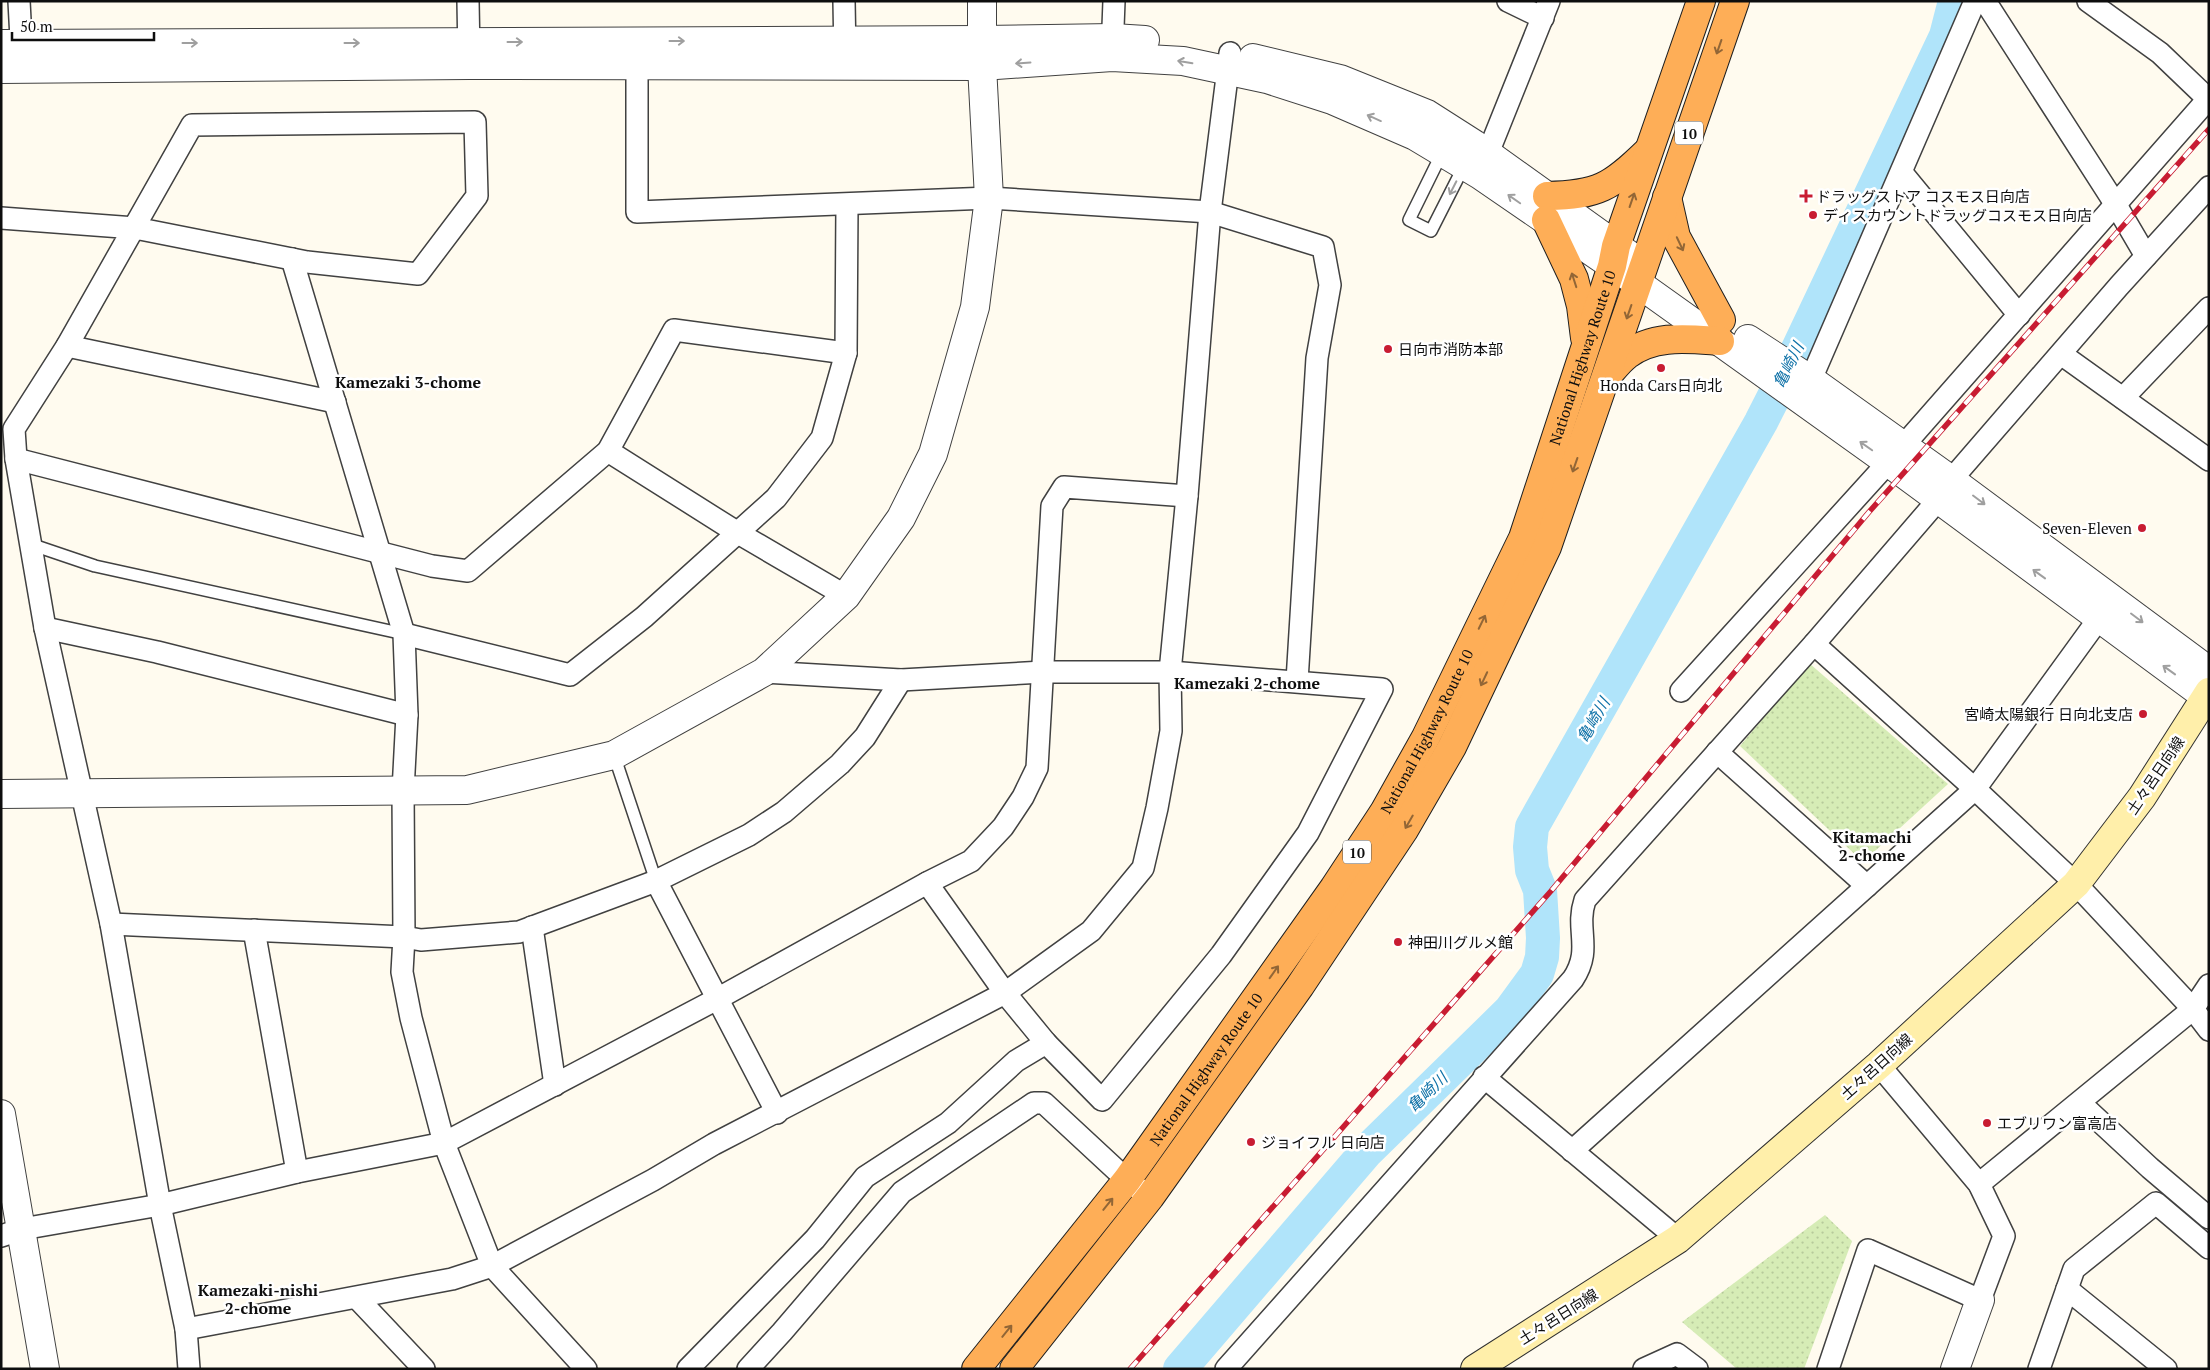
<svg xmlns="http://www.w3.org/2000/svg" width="2210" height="1370" viewBox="0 0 2210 1370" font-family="'PT Serif','Noto Sans JP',serif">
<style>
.grass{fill:url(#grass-dots)}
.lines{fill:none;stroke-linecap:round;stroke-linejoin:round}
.river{stroke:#b0e4fa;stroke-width:34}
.service-casing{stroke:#414141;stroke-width:14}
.minor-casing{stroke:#414141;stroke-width:24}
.tertiary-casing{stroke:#414141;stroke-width:30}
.secondary-casing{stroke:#303030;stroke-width:30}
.trunk-casing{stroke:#1f1f1f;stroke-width:30}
.service{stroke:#fff;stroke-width:11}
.minor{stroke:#fff;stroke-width:21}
.tertiary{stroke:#fff;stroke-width:28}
.secondary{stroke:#ffefaa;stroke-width:28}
.trunk{stroke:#feae57;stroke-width:28}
.rail-casing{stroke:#c81c32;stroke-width:5.5}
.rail{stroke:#fff;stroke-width:4;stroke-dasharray:11;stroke-linecap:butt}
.oneway{stroke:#9f9f9f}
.oneway2{stroke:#926636}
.poi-dot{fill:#c81c32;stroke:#fff;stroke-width:2}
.labels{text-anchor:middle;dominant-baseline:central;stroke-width:5;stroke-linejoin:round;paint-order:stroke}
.shield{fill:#fff;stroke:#565656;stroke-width:1}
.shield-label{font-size:14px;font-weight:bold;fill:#0e0e0e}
.poi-label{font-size:15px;fill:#0e0e0e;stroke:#fff;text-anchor:start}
.street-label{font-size:15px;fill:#0e0e0e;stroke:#fff}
.water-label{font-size:16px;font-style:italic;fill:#0f72a8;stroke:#fff}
.neighbourhood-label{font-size:16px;font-weight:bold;fill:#0e0e0e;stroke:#fff}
</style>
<defs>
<pattern id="grass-dots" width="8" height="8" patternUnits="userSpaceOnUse" patternTransform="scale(1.25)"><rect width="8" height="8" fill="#d6ecb6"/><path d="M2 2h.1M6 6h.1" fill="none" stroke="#b6c99b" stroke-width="1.8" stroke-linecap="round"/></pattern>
</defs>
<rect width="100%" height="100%" fill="#fffbef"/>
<g class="grass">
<path d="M1809,663l139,121 -85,78 -123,-116z"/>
<path d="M1825,1215l27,26 -48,128h-67l-55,-47z"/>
</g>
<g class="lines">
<path class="river" d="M1180,1369l187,-218 143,-140 27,-37 5,-17 1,-19 -3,-48 -8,-20 -2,-23 2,-20 229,-405 36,-71 149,-315 9,-35"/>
<g class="service-casing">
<g id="service">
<path d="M1443,151l-34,69 22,11 34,-67"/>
<path d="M30,544l65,22 309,68"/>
<path d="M614,755l42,126"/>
</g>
</g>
<g class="minor-casing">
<g id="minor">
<path d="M19,1l3,57"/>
<path d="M468,1l1,55"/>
<path d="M844,1l1,55"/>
<path d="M1508,1l35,17"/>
<path d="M1985,1l131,204 30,51"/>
<path d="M2088,1l72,52 48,46"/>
<path d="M1112,53l2,-52"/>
<path d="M637,64v148l352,-14 221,14 113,35 7,38 -13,73 -20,323"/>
<path d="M1482,168l67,-167"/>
<path d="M1902,173l117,142"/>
<path d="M1,218l134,10 172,34 111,12 59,-78 -2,-74 -283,3 -125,221 -53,83 2,30 29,169 66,296 49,281 26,124 3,40"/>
<path d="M292,259l112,375 3,81 -4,76 1,146 -2,35 9,46 33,125 48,123 94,103"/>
<path d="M67,346l268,56"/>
<path d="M2061,354l148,106"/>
<path d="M1805,393l170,-392"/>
<path d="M2123,398l86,-90"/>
<path d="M608,451l130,82 108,63"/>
<path d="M16,459l416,107 36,5 140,-120 66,-121 172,23"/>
<path d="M1951,480l168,-194 90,-99"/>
<path d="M45,628l112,24 250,63"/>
<path d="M404,634l166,41 74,-58 132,-119 46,-60 24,-85 1,-148"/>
<path d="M1814,644l161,145 101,95 117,125 16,21"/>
<path d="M764,672l137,8 142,-8h127l212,17 -74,144 -87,122 -119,145 -56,-57 -41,-50 -78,-110"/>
<path d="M1681,691l223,-246 305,-347"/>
<path d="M1717,752l150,134"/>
<path d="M656,881l121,232"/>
<path d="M111,924l293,13 17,3 98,-8 137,-51 93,-46 35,-23 56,-48 25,-27 36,-57"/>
<path d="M532,927l23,158"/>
<path d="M254,930l43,242"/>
<path d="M1484,1077l194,162"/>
<path d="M2080,1103l70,65 59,50"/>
<path d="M1572,1151l403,-362 133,-183"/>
<path d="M1979,1184l214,-175 16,-24"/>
<path d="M1,1236l21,-7 138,-24 137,-33 147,-29 273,-144 210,-116 44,-22 32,-34 20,-30 14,-29 15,-262 12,-19 123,9"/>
<path d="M2067,1289l99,80"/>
<path d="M357,1298l67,71"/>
<path d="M186,1329l266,-50 40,-13 161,-86 61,-36 291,-151 86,-62 52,-63 14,-60 14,-77 -1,-59 17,-176 23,-284 20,-159"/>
<path d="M688,1369l127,-130 50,-62 83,-54 68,-62 30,-18"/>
<path d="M748,1369l34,-37 120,-140 132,-89h10l83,77 12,9"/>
<path d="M1226,1369l347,-390c20,-30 2,-49 12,-79l229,-256 124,-144"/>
<path d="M1644,1369l33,-15 20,15"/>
<path d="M1828,1369l40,-119 112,50 24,-64 -25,-52 -100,-119"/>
<path d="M2039,1369l35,-100 82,-66 53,45"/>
</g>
</g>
<g class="tertiary-casing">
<g id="tertiary">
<path d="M1,44l981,-4 131,-2 32,2"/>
<path d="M1253,58l87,21 87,35 47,30 155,111"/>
<path d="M1,69l468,-4 513,1 130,-9 71,4 84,18 65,21 83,36 65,39 159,109 249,178 321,237"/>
<path d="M1748,339l63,41 140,100 258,191"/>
<path d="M1,794l466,-4 147,-35 150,-83 82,-76 55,-78 32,-64 42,-147 14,-109 -7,-132v-65"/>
<path d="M1,1114l44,255"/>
<path d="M1955,1369l25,-69"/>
</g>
</g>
<g class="secondary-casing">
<path id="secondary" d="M1475,1369l203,-130 201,-174 197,-181 66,-87 67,-105"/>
</g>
<g class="trunk-casing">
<g id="trunk">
<path d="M1547,196c51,-1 64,-9 100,-44"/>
<path d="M1667,197l9,40 45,83"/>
<path d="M1546,220l28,59 7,27 4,32"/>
<path d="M1608,375c6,-7 12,-15 19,-20 27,-21 62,-16 93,-14"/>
<path id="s1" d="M976,1369l151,-189 207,-292 50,-76 42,-75 97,-199 89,-272 4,-20 85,-245"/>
<path d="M1014,1369l136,-172 150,-211 104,-156 48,-83 95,-200 188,-546"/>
</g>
</g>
<use href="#service" class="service"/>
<use href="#minor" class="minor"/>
<use href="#tertiary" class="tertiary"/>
<use href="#secondary" class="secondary"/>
<use href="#trunk" class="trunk"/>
<g class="rail-casing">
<path id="rail" d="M1130,1369l421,-478 318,-379 340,-383"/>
</g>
<use href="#rail" class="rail"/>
</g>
<defs><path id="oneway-shaft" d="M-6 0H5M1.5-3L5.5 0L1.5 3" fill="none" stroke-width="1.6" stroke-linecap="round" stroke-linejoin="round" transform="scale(1.25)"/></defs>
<g class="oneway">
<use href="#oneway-shaft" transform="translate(677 41)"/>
<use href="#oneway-shaft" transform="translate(515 42)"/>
<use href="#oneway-shaft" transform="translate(190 43)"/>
<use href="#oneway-shaft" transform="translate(352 43)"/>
<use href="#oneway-shaft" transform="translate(1185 62) rotate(-171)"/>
<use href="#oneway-shaft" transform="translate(1023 63) rotate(176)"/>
<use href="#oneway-shaft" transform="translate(1374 118) rotate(-156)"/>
<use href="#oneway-shaft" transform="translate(1453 188) rotate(117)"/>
<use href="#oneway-shaft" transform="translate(1514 199) rotate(-145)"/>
<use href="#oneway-shaft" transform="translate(1866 446) rotate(-145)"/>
<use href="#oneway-shaft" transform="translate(1979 500) rotate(37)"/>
<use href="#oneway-shaft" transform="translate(2039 574) rotate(-144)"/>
<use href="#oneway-shaft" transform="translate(2137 618) rotate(37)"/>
<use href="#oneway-shaft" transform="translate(2169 670) rotate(-144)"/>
</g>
<g class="oneway2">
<use href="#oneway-shaft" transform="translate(1719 47) rotate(109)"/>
<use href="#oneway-shaft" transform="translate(1632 200) rotate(-71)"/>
<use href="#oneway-shaft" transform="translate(1680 244) rotate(65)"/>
<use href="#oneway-shaft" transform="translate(1574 280) rotate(-108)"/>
<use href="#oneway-shaft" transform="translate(1629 312) rotate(109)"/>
<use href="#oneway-shaft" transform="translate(1575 465) rotate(109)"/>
<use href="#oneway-shaft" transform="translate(1482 622) rotate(-64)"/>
<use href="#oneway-shaft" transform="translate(1484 679) rotate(115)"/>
<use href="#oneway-shaft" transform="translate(1409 822) rotate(120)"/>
<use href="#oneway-shaft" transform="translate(1274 972) rotate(-55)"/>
<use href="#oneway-shaft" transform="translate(1108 1204) rotate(-51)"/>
<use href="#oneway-shaft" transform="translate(1007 1331) rotate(-51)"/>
</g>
<g class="poi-dot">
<path d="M1803.5 188.5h5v5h5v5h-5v5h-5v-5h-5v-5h5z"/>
<circle cx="1813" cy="215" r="5"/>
<circle cx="1388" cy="349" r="5"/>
<circle cx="1661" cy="368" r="5"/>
<circle cx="2142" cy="528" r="5"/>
<circle cx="2143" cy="714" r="5"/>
<circle cx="1398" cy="942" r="5"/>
<circle cx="1987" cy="1123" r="5"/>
<circle cx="1251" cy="1142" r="5"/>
</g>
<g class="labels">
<g class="shield">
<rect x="1675" y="121.5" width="28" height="23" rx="4"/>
<rect x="1343" y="840.5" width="28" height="23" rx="4"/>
</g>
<g class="shield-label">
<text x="1689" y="133">10</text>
<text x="1357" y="852">10</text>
</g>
<g class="poi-label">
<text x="1816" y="196">ドラッグストア コスモス日向店</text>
<text x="1823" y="215">ディスカウントドラッグコスモス日向店</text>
<text x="1398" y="349">日向市消防本部</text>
<text x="1661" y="385" text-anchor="middle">Honda Cars日向北</text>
<text x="2132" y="528" text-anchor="end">Seven-Eleven</text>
<text x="2133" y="714" text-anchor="end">宮崎太陽銀行 日向北支店</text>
<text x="1408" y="942">神田川グルメ館</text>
<text x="1997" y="1123">エブリワン富高店</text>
<text x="1261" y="1142">ジョイフル 日向店</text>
</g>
<g class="street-label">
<text stroke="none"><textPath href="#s1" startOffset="1188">National Highway Route 10</textPath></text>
<text stroke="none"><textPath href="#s1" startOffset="782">National Highway Route 10</textPath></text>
<text transform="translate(2155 775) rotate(-56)">土々呂日向線</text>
<text transform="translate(1876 1066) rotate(-42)">土々呂日向線</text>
<text stroke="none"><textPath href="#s1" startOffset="378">National Highway Route 10</textPath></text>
<text transform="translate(1558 1316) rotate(-32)">土々呂日向線</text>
</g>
<g class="water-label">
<text transform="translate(1788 365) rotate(-64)">亀崎川</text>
<text transform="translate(1593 720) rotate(-60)">亀崎川</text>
<text transform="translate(1427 1092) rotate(-44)">亀崎川</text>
</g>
<g class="neighbourhood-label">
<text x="408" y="382">Kamezaki 3-chome</text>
<text x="1247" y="683">Kamezaki 2-chome</text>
<text x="1872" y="837">Kitamachi<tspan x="1872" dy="18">2-chome</tspan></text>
<text x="258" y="1290">Kamezaki-nishi<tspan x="258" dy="18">2-chome</tspan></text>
</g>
</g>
<rect width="2210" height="1370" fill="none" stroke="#0e0e0e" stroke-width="5"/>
<path d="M12 32v8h142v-8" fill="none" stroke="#0e0e0e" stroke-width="2.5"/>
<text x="20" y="32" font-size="15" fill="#0e0e0e" stroke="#ffffff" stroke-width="4" paint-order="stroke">50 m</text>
</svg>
